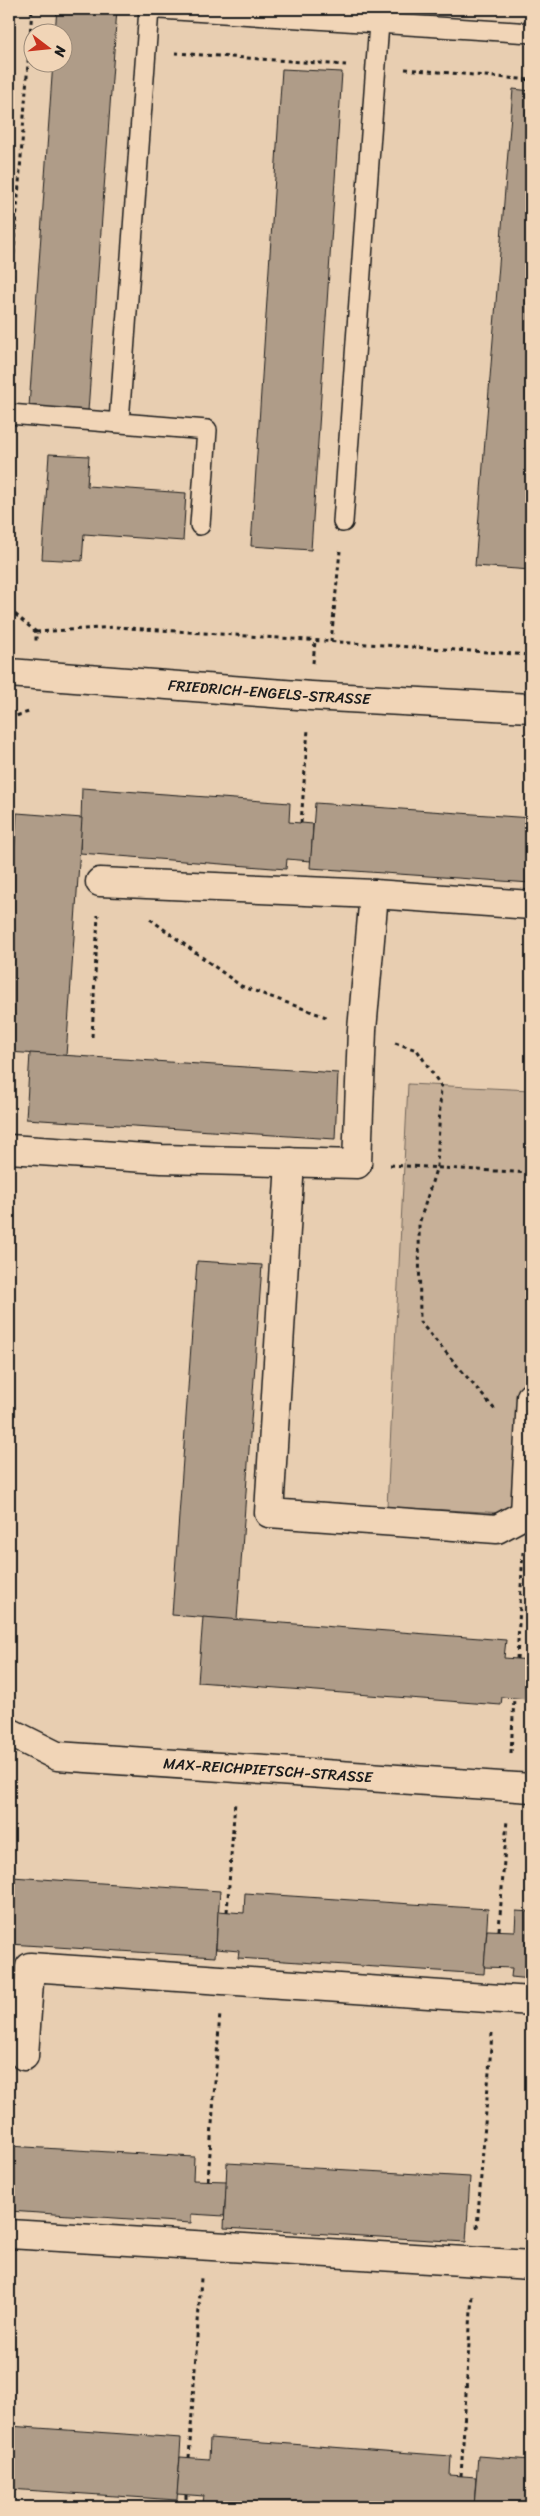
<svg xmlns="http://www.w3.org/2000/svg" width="540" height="2516" viewBox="0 0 540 2516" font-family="Sriracha,sans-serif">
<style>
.green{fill:#c7b098;stroke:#72665a}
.building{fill:#af9c88;stroke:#1c1c1c}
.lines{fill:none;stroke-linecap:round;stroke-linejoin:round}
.lane-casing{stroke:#1c1c1c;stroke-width:22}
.street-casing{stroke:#1c1c1c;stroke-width:31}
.path{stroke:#1c1c1c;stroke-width:3;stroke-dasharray:4 4;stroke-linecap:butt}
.lane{stroke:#f1d5b7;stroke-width:19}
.street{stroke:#f1d5b7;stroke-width:28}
.labels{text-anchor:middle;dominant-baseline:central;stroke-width:4;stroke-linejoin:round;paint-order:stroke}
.street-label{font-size:15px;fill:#1c1c1c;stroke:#f1d5b7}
</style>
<rect width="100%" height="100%" fill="#e8ceb1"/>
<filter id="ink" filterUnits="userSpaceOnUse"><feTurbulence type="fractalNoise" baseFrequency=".02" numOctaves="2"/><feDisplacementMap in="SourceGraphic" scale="10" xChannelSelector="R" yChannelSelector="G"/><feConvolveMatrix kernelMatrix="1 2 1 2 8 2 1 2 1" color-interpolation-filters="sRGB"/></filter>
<g filter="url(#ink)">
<path class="green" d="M408,1084l123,6v307l-6,117 -138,-7z"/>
<g class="building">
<path d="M57,9h60l-29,402 -59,-4 24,-345h9v-30h-7z"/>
<path d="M282,69l60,3 -31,478 -60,-4z"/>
<path d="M513,89l18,2v479l-56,-4z"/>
<path d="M49,454l40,2 -2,30 99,7 -3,48 -99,-7 -2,27 -40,-2z"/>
<path d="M82,788l208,15 -1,19 24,2 -2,37 -24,-2 -1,10 -206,-16z"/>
<path d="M315,803l216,15v65l-221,-15z"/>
<path d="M17,813l65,5 -16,238 -57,-4v-129z"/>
<path d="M30,1053l308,20 -3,66 -309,-20z"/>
<path d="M197,1261l65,4 -25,355 -65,-5z"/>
<path d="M203,1617l303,23 -2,18 27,2 -3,39 -26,-2 -1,8 -303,-23z"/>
<path d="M531,1660v47h-3z"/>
<path d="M12,1877l208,14 -5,66 -206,-13z"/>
<path d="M245,1893l243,16 -4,65 -246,-16 1,-7 -23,-2 2,-38 26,2z"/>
<path d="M516,1911l15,1v67l-20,-2 1,-9 -28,-1 3,-37 28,1z"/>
<path d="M9,2146l185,11 -1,23 34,1 -3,35 -33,-2v9l-182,-12z"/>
<path d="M227,2163l243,14 -4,65 -242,-14z"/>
<path d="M9,2426l172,12 -4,62 -168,-11z"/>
<path d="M210,2438l241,18 -1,19 26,2 -2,30h-195l-76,-5 1,-6 -27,-2 3,-37 29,2z"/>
<path d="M478,2456l53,4v47h-57z"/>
</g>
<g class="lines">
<g class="lane-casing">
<g id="lane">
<path d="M160,9l371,24"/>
<path d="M9,414l198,16 -7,95"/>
<path d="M119,422l30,-413"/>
<path d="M343,522l36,-499"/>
</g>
</g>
<g class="street-casing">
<g id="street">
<path id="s1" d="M9,673l302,23 220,12"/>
<path d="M100,882l274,12"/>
<path d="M9,1149l152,10 196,5 5,-134 12,-136 157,11"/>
<path d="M290,1162l-21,351 228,16 28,-15 6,-117"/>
<path id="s2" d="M9,1732l48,24 474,32"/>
<path d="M24,2056l6,-89 501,34"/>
<path d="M9,2234l522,31"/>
</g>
</g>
<g class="path">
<path d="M175,53l171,12"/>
<path d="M405,69l126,11"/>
<path d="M9,318l23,-309"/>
<path d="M9,609l27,23v9"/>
<path d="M36,632l79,-5 416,28"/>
<path d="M331,642l9,-91"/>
<path d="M313,663l2,-22"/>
<path d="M9,718l20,-6 1,-3"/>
<path d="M301,823l7,-94"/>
<path d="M150,919l91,67 88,32"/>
<path d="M92,1037l6,-122"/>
<path d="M395,1043l22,7 24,36 -4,80 -18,58 1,98 76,89"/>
<path d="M390,1165l141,8"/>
<path d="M517,1659l6,-107"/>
<path d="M511,1753l3,-55"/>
<path d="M227,1912l8,-111"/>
<path d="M499,1930l8,-111"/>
<path d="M208,2180l12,-167"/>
<path d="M477,2228l15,-195"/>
<path d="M189,2458l12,-180"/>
<path d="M461,2476l11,-182"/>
<path d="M186,2507v-13"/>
</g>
<use href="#lane" class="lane"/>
<use href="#street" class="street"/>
</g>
</g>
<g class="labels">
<g class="street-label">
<text stroke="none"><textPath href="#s1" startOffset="261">FRIEDRICH-ENGELS-STRASSE</textPath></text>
<text stroke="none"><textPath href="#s2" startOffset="265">MAX-REICHPIETSCH-STRASSE</textPath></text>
</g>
</g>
<rect width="540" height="2516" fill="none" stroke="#f1d5b7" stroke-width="30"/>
<rect x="15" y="15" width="510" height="2486" fill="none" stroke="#1c1c1c" stroke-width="2" filter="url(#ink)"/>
<g transform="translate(48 48) rotate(106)"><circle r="24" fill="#f1d5b7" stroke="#9c8b79"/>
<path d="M0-4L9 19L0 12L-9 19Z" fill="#c8321e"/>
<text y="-8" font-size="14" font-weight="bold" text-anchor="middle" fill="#1c1c1c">N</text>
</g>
</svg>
